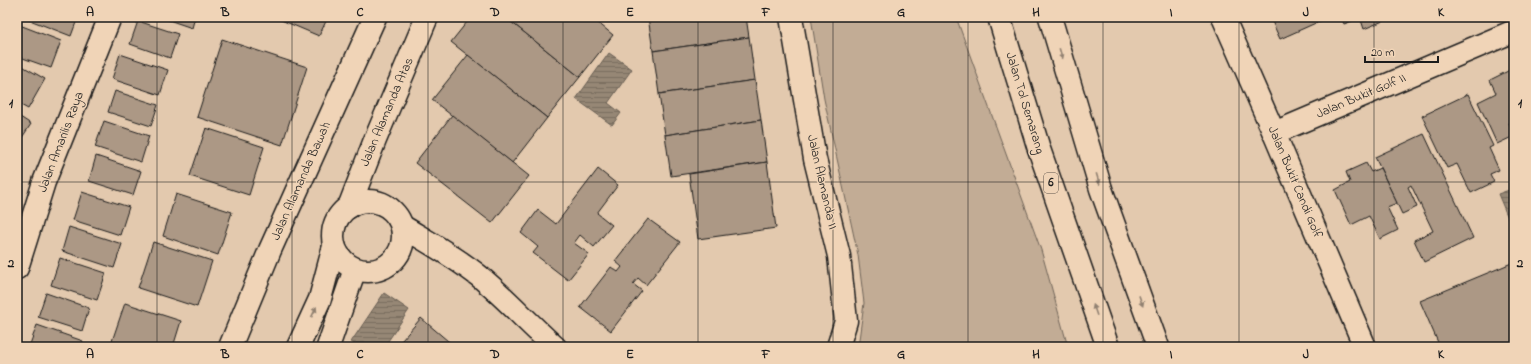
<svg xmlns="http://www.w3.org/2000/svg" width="1531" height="364" viewBox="0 0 1531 364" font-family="'Indie Flower',sans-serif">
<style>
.green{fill:#c2ac95;stroke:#6f6458}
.water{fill:url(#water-rules);stroke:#655c51}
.building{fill:#ac9885;stroke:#1c1c1c}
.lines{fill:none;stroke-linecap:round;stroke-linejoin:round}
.street-casing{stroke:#1c1c1c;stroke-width:25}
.highway-casing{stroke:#1c1c1c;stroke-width:25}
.street{stroke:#f0d4b7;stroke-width:22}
.highway{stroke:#f0d4b7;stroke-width:22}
.oneway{fill:#918171}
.grid{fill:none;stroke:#1c1c1c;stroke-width:1;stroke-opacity:0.55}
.labels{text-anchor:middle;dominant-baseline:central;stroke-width:3;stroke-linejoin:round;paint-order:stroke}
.shield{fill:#f0d4b7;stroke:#5c534a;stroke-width:1}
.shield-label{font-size:12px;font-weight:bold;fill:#1c1c1c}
.street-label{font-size:13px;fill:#1c1c1c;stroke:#f0d4b7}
.neatline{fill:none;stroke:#1c1c1c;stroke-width:1.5}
.grid-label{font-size:13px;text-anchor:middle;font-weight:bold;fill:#1c1c1c}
</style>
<defs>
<pattern id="water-rules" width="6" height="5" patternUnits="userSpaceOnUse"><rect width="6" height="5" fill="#968775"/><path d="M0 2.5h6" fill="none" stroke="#7a6e5f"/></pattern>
</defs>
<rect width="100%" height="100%" fill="#e3c9ae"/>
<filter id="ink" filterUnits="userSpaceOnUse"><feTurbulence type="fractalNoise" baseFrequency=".025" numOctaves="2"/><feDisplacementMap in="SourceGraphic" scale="8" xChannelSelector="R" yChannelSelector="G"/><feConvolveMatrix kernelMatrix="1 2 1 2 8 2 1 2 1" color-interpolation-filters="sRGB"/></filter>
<g filter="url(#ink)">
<path class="green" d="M811,17h145l85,233 27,97h-210l6,-44 -6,-48 -34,-156z"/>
<g class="water">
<path d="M609,53l23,16 -24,34 13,10 -9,12 -36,-26z"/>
<path d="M1509,190l5,11v23l-3,1 -13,-31z"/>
<path d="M384,293l25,17 -25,37h-25l-8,-5z"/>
</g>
<g class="building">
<path d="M22,17h56l-7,19z"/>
<path d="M160,17h35l-3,11z"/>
<path d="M274,17h54l-9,19z"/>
<path d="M471,17h34l75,60 -33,41 -96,-76z"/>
<path d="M505,17h86l22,18 -33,42z"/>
<path d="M648,17h98l3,20 -96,14z"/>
<path d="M1270,17h59l-49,22z"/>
<path d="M1341,17h9l2,4 -8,3z"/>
<path d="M1360,17h21l2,4 -19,8z"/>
<path d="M138,21l40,13 -8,24 -40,-14z"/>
<path d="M17,24l44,17 -10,27 -34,-12z"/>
<path d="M749,37l6,43 -96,14 -6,-43z"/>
<path d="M222,39l85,28 -25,78 -85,-28z"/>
<path d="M120,54l48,16 -8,25 -48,-16z"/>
<path d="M468,55l79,63 -35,45 -80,-63z"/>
<path d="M17,63l28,16 -17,30 -11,-6z"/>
<path d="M1512,69l2,5v47l-5,2 5,13 -17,8 -19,-42 18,-9 -6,-13z"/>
<path d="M755,80l6,40 -96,15 -6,-41z"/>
<path d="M115,91l43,14 -7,21 -43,-14z"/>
<path d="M1468,94l25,52 -4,2 10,22 -9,4 4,8 -23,11 -14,-29 -10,4 -25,-52z"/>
<path d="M17,115l14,9 -12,18 -2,-2z"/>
<path d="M452,115l77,61 -37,47 -77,-60z"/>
<path d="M761,120l6,42 -96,14 -6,-41z"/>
<path d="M104,121l45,15 -8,26 -46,-15z"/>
<path d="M206,128l58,19 -15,48 -59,-19z"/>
<path d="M1424,134l49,104 -49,24 -10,-22 19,-9 -22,-46 -3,2 9,20 -15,7 -27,-57z"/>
<path d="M96,156l45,15 -8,24 -44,-14z"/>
<path d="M767,162l9,66 -78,11 -9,-65z"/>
<path d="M1366,163l5,9 9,-4 17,35 -10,4 11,23 -18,9 -11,-23 -18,9 -16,-35 15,-8 -4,-10z"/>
<path d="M598,169l20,16 -21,28 15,12 -18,22 -14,-12 -6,8 15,11 -21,26 -35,-27 5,-6 -17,-14 17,-23 18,14z"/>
<path d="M82,192l47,15 -9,28 -47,-15z"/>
<path d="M176,194l56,18 -14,43 -55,-19z"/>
<path d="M648,219l32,23 -34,43 -8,-7 -5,6 9,7 -31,40 -31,-24 31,-40 7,5 4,-5 -7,-6z"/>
<path d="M69,227l53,17 -8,24 -52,-17z"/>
<path d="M153,242l59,19 -15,46 -59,-19z"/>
<path d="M60,258l46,15 -9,27 -46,-15z"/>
<path d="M1514,262v85h-74l-20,-46z"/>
<path d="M46,293l43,15 -7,23 -44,-14z"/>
<path d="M125,303l56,18 -8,26h-63z"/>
<path d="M421,318l34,29h-59z"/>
<path d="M37,325l46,16 -2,6h-52z"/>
</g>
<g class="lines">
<g class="street-casing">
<g id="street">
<path d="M791,17l24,142 24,97 7,65 -8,26"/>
<path d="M1223,17l51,116 91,214"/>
<path d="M1274,133l240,-102"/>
<circle cx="368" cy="236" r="35"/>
<path d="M349,207l26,-67 52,-123"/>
<path d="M402,226c26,16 53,31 77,50 27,22 50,48 76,71"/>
<path d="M17,268l27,-86 66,-165"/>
<path d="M230,347l40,-97 105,-233"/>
<path d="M298,347l22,-48 14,-53"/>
<path d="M328,347l27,-78"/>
</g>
</g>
<g class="highway-casing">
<g id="highway">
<path d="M999,17l40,132 69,198"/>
<path d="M1050,17l51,172 57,158"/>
</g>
</g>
<use href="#street" class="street"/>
<use href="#highway" class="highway"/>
</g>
<defs><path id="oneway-solid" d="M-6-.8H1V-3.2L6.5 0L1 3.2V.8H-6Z"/></defs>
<g class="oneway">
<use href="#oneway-solid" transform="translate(1061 54) rotate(73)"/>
<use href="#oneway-solid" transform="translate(1098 179) rotate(73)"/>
<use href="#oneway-solid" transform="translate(1141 301) rotate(70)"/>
<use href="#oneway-solid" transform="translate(1095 310) rotate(-109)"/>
<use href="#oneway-solid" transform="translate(314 312) rotate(-65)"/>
</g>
</g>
<path class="grid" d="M157,17v330M292,17v330M428,17v330M563,17v330M698,17v330M833,17v330M968,17v330M1103,17v330M1239,17v330M1374,17v330M17,182h1497"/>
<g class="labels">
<rect class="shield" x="1044" y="173" width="14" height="20" rx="3"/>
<g class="shield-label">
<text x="1051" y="183">6</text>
</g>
<g class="street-label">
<text transform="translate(1361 96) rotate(-23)">Jalan Bukit Golf II</text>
<text transform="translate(1025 103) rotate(73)">Jalan Tol Semarang</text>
<text transform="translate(387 112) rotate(-67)">Jalan Alamanda Atas</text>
<text transform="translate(61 142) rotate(-69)">Jalan Amarilis Raya</text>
<text transform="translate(301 181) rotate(-66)">Jalan Alamanda Bawah</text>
<text transform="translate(822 182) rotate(77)">Jalan Alamanda II</text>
<text transform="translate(1295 182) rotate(67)">Jalan Bukit Candi Golf</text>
</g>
</g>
<rect width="1531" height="364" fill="none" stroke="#f0d4b7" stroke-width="44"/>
<path d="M1365 56v6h73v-6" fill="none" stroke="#1c1c1c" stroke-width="2"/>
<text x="1371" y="56" font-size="12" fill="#1c1c1c" stroke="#f0d4b7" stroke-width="3" paint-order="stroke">20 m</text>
<rect x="22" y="22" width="1487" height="320" class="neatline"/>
<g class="grid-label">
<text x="90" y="16">A</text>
<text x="225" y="16">B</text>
<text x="360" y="16">C</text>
<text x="495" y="16">D</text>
<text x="630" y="16">E</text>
<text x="766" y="16">F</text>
<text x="901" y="16">G</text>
<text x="1036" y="16">H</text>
<text x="1171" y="16">I</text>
<text x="1306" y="16">J</text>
<text x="1441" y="16">K</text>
<text x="11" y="107">1</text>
<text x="1520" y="107">1</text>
<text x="11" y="267">2</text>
<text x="1520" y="267">2</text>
<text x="90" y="358">A</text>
<text x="225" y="358">B</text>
<text x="360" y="358">C</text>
<text x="495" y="358">D</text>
<text x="630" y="358">E</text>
<text x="766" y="358">F</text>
<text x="901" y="358">G</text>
<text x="1036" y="358">H</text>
<text x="1171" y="358">I</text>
<text x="1306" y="358">J</text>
<text x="1441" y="358">K</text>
</g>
</svg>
